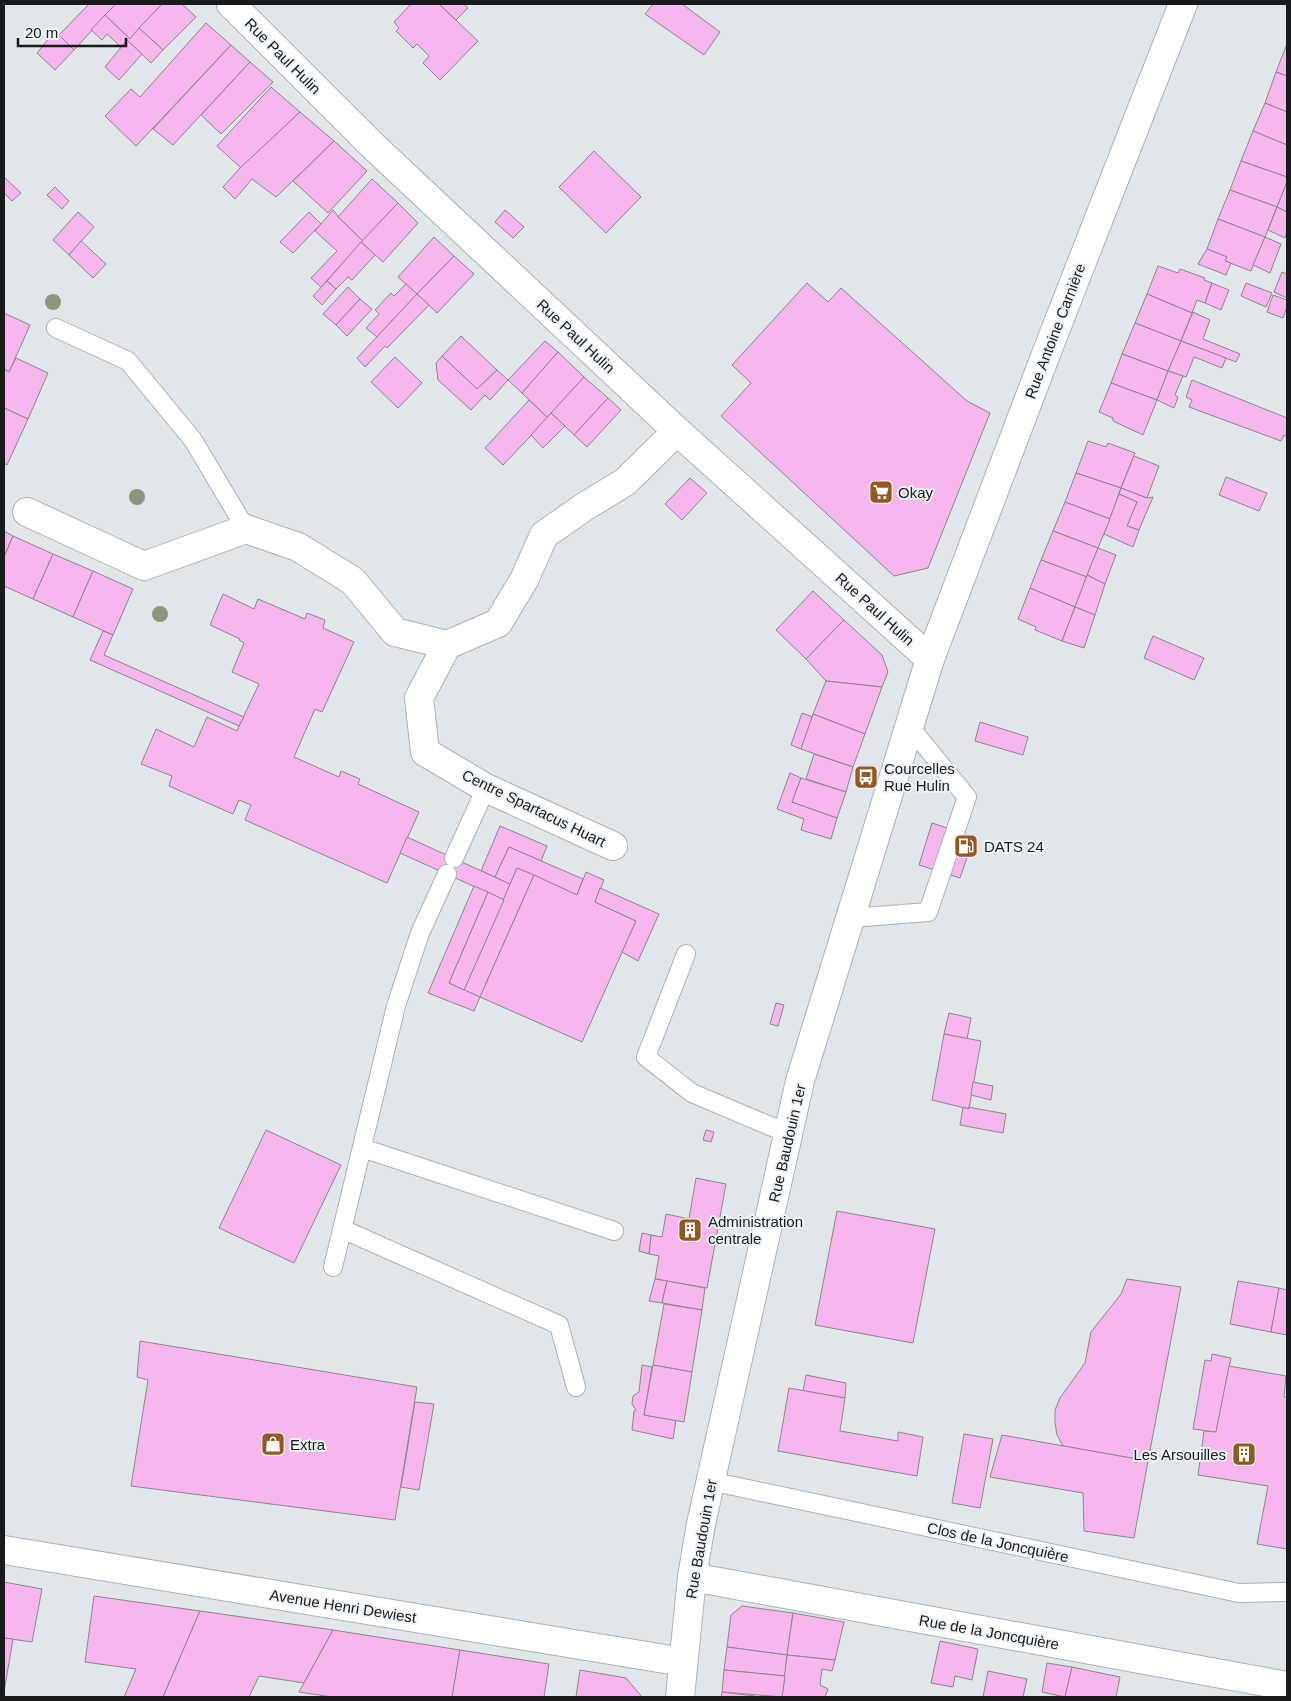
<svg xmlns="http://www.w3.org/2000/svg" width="1291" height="1701" viewBox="0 0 1291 1701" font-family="Arial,sans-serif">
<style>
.building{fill:#f7b6ee;stroke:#8c878b}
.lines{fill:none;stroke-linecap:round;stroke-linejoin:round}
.lane-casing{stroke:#aeb2b7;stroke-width:20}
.street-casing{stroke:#aeb2b7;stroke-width:30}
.secondary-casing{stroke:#aeb2b7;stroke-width:30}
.lane{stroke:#fff;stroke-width:18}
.street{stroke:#fff;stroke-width:28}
.secondary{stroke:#fff;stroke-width:28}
.tree{fill:#8d9679}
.labels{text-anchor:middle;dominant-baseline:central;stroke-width:4;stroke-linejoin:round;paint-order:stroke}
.street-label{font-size:15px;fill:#191a1c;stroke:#eef3f8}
.poi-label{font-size:15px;fill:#191a1c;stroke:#eef3f8;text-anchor:start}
</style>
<rect width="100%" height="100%" fill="#e1e6ea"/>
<g class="building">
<path d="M89,4h27l-42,46 -15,-15z"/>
<path d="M116,4h46l-32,35 -25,-24z"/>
<path d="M162,4h20l14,13 -33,33 -24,-22z"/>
<path d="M411,4h28l39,37 -38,39 -17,-17 6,-7 -12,-12 -4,4 -17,-17 3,-3 -5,-6z"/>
<path d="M439,4h25l4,4 -12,12z"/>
<path d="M653,4h29l38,28 -16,23 -59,-41z"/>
<path d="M105,15l25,24 9,-11 24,22 -12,13 -24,-23 -5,8 -15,-14 -5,6 -11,-10z"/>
<path d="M206,23l25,22 -95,101 -31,-30 26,-27 9,8z"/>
<path d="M54,32l5,3 15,15 -19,20 -18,-17z"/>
<path d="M127,40l15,14 -23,26 -14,-13z"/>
<path d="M1287,44v32l-11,-4z"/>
<path d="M231,45l19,17 -77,83 -20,-16z"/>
<path d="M250,62l23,20 -52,52 -20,-19z"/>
<path d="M1276,72l11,4v36l-22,-9z"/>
<path d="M271,87l29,25 -59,56 -24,-22z"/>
<path d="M1265,103l22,9v33l-34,-14z"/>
<path d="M300,112l34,29 -58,56 -24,-18 -17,20 -12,-12 16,-18z"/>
<path d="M1253,131l34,14v32l-46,-16z"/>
<path d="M334,141l33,30 -39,42 -35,-32z"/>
<path d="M594,151l47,46 -35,36 -47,-46z"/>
<path d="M1241,161l46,16v5l-10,25 -47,-17z"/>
<path d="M4,177l17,16 -9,8 -8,-8z"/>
<path d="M372,179l26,24 -35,38 -25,-24z"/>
<path d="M1287,182v30l-10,-5z"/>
<path d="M55,187l14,14 -7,8 -15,-14z"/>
<path d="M1230,190l47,17 -12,30 -47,-18z"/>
<path d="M398,203l20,20 -35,39 -22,-20z"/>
<path d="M1277,207l10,5v18l-2,8 -17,-8z"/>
<path d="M333,210l5,6v1l25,24 -42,46 -10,-9 26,-27 -22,-20z"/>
<path d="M505,210l19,17 -11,11 -18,-16z"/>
<path d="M78,212l16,15 -25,28 -16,-15z"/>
<path d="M309,212l12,12 -28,29 -13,-11z"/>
<path d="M1218,219l47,18 -14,34 -26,-10 2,-4 -20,-8z"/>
<path d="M434,237l20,19 -37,38 -19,-17z"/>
<path d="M1265,237l16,7 -11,29 -17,-8z"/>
<path d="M81,241l25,23 -13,14 -24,-23z"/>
<path d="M361,242l14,13 -23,25 -4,-3 -12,12 -9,-8z"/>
<path d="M1207,249l20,8 -2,4 6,2 -5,12 -28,-11z"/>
<path d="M454,256l20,18 -37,39 -20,-19z"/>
<path d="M1158,266l20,7 2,-4 25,9 -1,2 8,3 -7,20 -8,-3 -5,13 -45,-19z"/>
<path d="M1282,272l5,2v24l-13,-6z"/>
<path d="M327,281l9,8 -14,16 -9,-9z"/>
<path d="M807,283l21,19 13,-14 126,113 23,12 -62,155 -34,8 -173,-160 30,-33 -19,-18z"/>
<path d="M1212,283l17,7 -8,20 -16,-7z"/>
<path d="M1246,283l26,10 -6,14 -25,-11z"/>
<path d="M406,284l11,10 -40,43 -11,-9 13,-14 -4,-4 16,-17 3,3z"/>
<path d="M348,287l12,12 -24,26 -13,-11z"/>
<path d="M417,294l12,11 -42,43 -2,-2 -20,21 -8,-9z"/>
<path d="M1147,294l45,19 -11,28 -46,-18z"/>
<path d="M1273,295l14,5v7l-4,11 -16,-6z"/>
<path d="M360,299l12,10 -25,27 -11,-11z"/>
<path d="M1193,312l17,8 -7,19 37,15 -4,8 -55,-21z"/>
<path d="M4,313l26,12 -21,47 -5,-3z"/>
<path d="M1135,323l46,18 -13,30 -46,-17z"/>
<path d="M461,336l36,34 -20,19 -35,-33z"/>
<path d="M545,341l13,11 -36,41 -14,-13z"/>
<path d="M1181,341l45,17 -4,10 -28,-11 -8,20 -18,-6z"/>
<path d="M558,352l26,25 -36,41 -26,-25z"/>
<path d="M1122,354l46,17 -11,29 -46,-17z"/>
<path d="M442,356l35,33 20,-19 11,10 -18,20 -5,-5 -14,15 -33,-30 -2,-17z"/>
<path d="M395,357l27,26 -24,25 -27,-26z"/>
<path d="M16,358l32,15 -20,46 -24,-11v-39l5,3z"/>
<path d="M1168,371l15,5 -8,19 3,2 -4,11 -17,-8z"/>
<path d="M584,377l24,21 -34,37 -23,-22z"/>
<path d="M1192,380l95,38v19l-3,-2 -3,6 -92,-34 3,-7 -6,-3z"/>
<path d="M1111,383l46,17 -14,35 -30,-14v-3l-14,-6z"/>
<path d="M608,398l13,12 -34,37 -13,-12z"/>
<path d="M529,400l19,18 -45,47 -18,-17z"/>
<path d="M4,408l24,11 -21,46 -3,-2z"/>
<path d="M551,413l14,13 -22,22 -12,-13z"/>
<path d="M1088,441l18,6 2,-4 27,10 -14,35 -45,-15z"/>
<path d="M1134,456l25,10 -12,32 -26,-10z"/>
<path d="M1076,473l45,15 -11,31 -45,-17z"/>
<path d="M1226,477l41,16 -8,18 -40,-16z"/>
<path d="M690,478l17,15 -25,27 -17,-16z"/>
<path d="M1121,488l26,10 6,-1 -14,33 -12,-4 10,-24 -18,-8z"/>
<path d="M1119,494l18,8 -10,24 12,4 -6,17 -29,-13z"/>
<path d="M1065,502l45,17 -12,29 -45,-17z"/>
<path d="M4,531l9,5 -9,21z"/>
<path d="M1053,531l45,17 -11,29 -46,-17z"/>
<path d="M13,536l40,18 -20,45 -29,-13v-29z"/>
<path d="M1098,548l18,7 -11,29 -18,-9z"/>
<path d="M53,554l40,17 -20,46 -40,-18z"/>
<path d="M1041,560l46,17 -12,30 -45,-19z"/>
<path d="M93,571l40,18 -20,46 -40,-18z"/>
<path d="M1087,575l18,9 -10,31 -20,-8z"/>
<path d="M1030,588l45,19 -13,34 -27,-11 1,-3 -18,-8z"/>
<path d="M813,591l31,29 -38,39 -30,-29z"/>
<path d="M223,594l31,15 4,-10 47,20 2,-6 18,7 -2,8 31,14 -32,70 -7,-3 -21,48 45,20 2,-6 19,8 -2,5 61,28 -32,71 -142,-63 6,-15 -12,-5 -6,14 -64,-28 3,-10 -31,-12 15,-35 38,18 13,-30 30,14 2,-5 20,-42 -27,-12 12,-29 -5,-3 1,-1 -30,-14z"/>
<path d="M1075,607l20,8 -11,33 -22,-7z"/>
<path d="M844,620l38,35 6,17 -6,15 -56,-6 -20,-22z"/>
<path d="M103,631l10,4 -9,20 140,62 -5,9 -149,-66z"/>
<path d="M1153,636l51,22 -10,22 -50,-22z"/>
<path d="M826,681l56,6 -17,47 -52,-20z"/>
<path d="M802,713l11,4 -12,32 -10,-4z"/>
<path d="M813,714l52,20 -12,33 -52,-18z"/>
<path d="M980,722l48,15 -5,18 -48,-14z"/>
<path d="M814,754l39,13 -7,25 -40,-13z"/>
<path d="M790,773l11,5 -9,24 45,16 -6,21 -30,-9 3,-11 -27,-10z"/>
<path d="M801,778l45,14 -9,26 -45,-16z"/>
<path d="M932,823l42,14 -14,41 -41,-13z"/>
<path d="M500,826l47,20 -6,15 -32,-14 -14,30 -14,-6z"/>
<path d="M407,837l103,47 -6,16 -104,-47z"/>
<path d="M509,847l74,32 -6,16 -60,-27 -7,16 -15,-7z"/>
<path d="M517,868l17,7 -54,122 -16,-7z"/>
<path d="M586,872l18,8 -9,22 41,19 -54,121 -102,-45 54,-122 43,20z"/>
<path d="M474,886l14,6 -39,91 31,14 -6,14 -46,-18z"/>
<path d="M600,888l59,26 -21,47 -16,-9 14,-31 -41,-19z"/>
<path d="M488,892l16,8 -40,90 -15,-7z"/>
<path d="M776,1003l8,2 -6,21 -8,-2z"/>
<path d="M949,1013l22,5 -4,21 -23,-5z"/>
<path d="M944,1034l37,7 -12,68 -37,-9z"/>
<path d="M973,1082l20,4 -2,14 -20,-5z"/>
<path d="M963,1107l6,2 -1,-2 38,7 -3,19 -43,-8z"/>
<path d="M266,1130l75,35 -47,98 -75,-35z"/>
<path d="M706,1130l8,2 -3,10 -8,-2z"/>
<path d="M696,1178l30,6 -19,104 -52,-9 4,-23 -10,-2 2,-19 11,2 4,-23 23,5z"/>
<path d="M837,1211l98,18 -22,114 -98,-18z"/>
<path d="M642,1233l9,2 -2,19 -10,-3z"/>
<path d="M655,1279l12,2 -5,22 -13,-2z"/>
<path d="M1127,1279l54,8 -33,174 -85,-15 -6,-11 -2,-12v-13l5,-12 25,-35 6,-31 30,-38z"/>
<path d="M667,1281l38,7 -3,22 -40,-7z"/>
<path d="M1238,1281l41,7 -8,44 -41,-8z"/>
<path d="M1279,1288l8,2v45l-16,-3z"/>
<path d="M664,1304l38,6 -10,62 -39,-7z"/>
<path d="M140,1341l277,46 -22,133 -264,-34 17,-106 -11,-3z"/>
<path d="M1212,1354l19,4 -15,74 -23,-3 12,-69 6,1z"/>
<path d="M642,1365l10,2 -8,48 32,5 -3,19 -41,-9 2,-19 2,-1 -4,-6 1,-8 6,-4z"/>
<path d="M653,1365l39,7 -8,50 -40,-7z"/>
<path d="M1229,1366l57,10 -2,21h3v152l-30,-5 11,-58 -70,-11 6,-44 12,1z"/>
<path d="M806,1375l40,8 -1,15 -42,-7z"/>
<path d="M789,1388l56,10 -5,33 58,10v-9l25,5 -6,39 -139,-25z"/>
<path d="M415,1402l19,2 -15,86 -18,-3z"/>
<path d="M964,1434l29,5 -13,69 -28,-5z"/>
<path d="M1002,1435l146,26 -14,77 -50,-7 -1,-38 -93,-16z"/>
<path d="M4,1582l38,7 -10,53 -28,-4z"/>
<path d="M94,1596l106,15 -37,86h-39l12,-28 -51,-7z"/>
<path d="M742,1606l51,7 -6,42 -60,-8 4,-32z"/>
<path d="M200,1611l133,19 -29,53 -45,-7 -10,21h-86z"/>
<path d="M793,1613l51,9 -9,38 -48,-5z"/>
<path d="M333,1630l127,20 -8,47h-120l-33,-5z"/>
<path d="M4,1638l9,1 -9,53z"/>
<path d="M940,1641l38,8 -6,31 -17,-4 -2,11 -22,-4z"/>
<path d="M727,1647l60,8 -2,21 -61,-6z"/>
<path d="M460,1650l89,14 -5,33h-92z"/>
<path d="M787,1655l48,5 -3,11 -10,-2 -2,16 8,4 -3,8h-43z"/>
<path d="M1047,1663l25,4 -7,30 -23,-5z"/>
<path d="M1072,1667l48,10 -4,20h-51z"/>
<path d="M580,1670l46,8 16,19h-66z"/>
<path d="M724,1670l61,6 -3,21 -60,-5z"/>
<path d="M988,1671l39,8 -4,18h-40z"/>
<path d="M722,1692l33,4v1h-34z"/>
</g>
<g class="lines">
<g class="lane-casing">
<g id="lane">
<path d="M56,328l72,33 65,79 53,89"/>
<path d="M454,858l32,-70"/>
<path d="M851,918l77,-6 39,-115 -58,-71"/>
<path d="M686,954l-40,103 46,36 97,41"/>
<path d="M362,1148l252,83"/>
<path d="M342,1229l217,96 17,62"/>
<path d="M333,1267l63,-261 24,-73 27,-59"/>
<path d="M710,1481l529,112 48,-1"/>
</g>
</g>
<g class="street-casing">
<g id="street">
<path d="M231,4l140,140 306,287 253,228"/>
<path d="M27,512l117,54 102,-37 52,18 55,34 42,51 52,13 51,-22 26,-43 20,-45 40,-28 41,-25 52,-51"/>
<path d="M447,645l-28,53 6,54 61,36 127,58"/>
<path d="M4,1550l679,112"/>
<path d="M692,1577l595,109"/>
</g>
</g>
<g class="secondary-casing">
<path id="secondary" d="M680,1697l12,-120 9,-53 99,-443 130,-422 121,-318 132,-337"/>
</g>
<use href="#lane" class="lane"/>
<use href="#street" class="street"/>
<use href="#secondary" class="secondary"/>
</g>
<g class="tree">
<circle cx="53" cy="302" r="8"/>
<circle cx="137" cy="497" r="8"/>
<circle cx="160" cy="614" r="8"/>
</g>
<defs>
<g id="supermarket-square" transform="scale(1.25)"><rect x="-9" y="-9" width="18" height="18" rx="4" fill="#975721" stroke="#eef3f8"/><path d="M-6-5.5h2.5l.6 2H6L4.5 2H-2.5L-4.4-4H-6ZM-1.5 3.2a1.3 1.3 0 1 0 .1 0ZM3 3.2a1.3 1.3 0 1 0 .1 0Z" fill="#fff"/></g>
<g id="bus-square" transform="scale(1.25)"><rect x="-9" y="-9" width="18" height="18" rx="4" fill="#975721" stroke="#eef3f8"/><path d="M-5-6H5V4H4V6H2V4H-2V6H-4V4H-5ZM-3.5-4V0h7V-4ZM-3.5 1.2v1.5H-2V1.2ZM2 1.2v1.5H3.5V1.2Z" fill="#fff"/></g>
<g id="fuel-square" transform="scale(1.25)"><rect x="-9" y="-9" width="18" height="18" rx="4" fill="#975721" stroke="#eef3f8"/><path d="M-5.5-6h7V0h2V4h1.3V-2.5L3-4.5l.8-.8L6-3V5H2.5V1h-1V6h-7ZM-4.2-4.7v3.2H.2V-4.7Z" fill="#fff"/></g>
<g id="building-square" transform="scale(1.25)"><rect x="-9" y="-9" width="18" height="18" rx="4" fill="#975721" stroke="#eef3f8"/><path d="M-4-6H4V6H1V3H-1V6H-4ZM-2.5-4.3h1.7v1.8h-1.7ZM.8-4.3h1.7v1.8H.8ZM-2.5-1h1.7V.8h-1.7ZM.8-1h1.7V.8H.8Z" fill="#fff"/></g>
<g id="shop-square" transform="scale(1.25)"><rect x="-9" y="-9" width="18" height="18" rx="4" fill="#975721" stroke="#eef3f8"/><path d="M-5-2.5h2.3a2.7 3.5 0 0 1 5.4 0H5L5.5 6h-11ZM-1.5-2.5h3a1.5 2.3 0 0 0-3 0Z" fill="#fff"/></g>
</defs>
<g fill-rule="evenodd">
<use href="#supermarket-square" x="881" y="492"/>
<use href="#bus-square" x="866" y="777"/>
<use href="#fuel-square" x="966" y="846"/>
<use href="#building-square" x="690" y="1230"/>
<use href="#shop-square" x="273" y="1444"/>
<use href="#building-square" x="1244" y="1454"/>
</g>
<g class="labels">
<g class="street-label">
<text transform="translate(283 56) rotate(45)">Rue Paul Hulin</text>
<text transform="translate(1055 331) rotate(-69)">Rue Antoine Carnière</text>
<text transform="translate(576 336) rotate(43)">Rue Paul Hulin</text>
<text transform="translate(875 609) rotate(42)">Rue Paul Hulin</text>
<text transform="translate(534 808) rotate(26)">Centre Spartacus Huart</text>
<text transform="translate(787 1143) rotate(-77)">Rue Baudouin 1er</text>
<text transform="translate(701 1539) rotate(-80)">Rue Baudouin 1er</text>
<text transform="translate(998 1542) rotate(12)">Clos de la Joncquière</text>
<text transform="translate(343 1606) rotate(9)">Avenue Henri Dewiest</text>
<text transform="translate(989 1632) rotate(10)">Rue de la Joncquière</text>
</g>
<g class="poi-label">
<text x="898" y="492">Okay</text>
<text x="884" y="768">Courcelles<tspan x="884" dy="17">Rue Hulin</tspan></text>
<text x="984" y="846">DATS 24</text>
<text x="708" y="1221">Administration<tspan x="708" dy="17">centrale</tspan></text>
<text x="290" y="1444">Extra</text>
<text x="1226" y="1454" text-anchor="end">Les Arsouilles</text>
</g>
</g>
<rect width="1291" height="1701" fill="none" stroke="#191a1c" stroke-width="10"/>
<path d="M18 38v8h108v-8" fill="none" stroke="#191a1c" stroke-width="2.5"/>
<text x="25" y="38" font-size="15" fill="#191a1c" stroke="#eef3f8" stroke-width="4" paint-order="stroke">20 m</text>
</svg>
